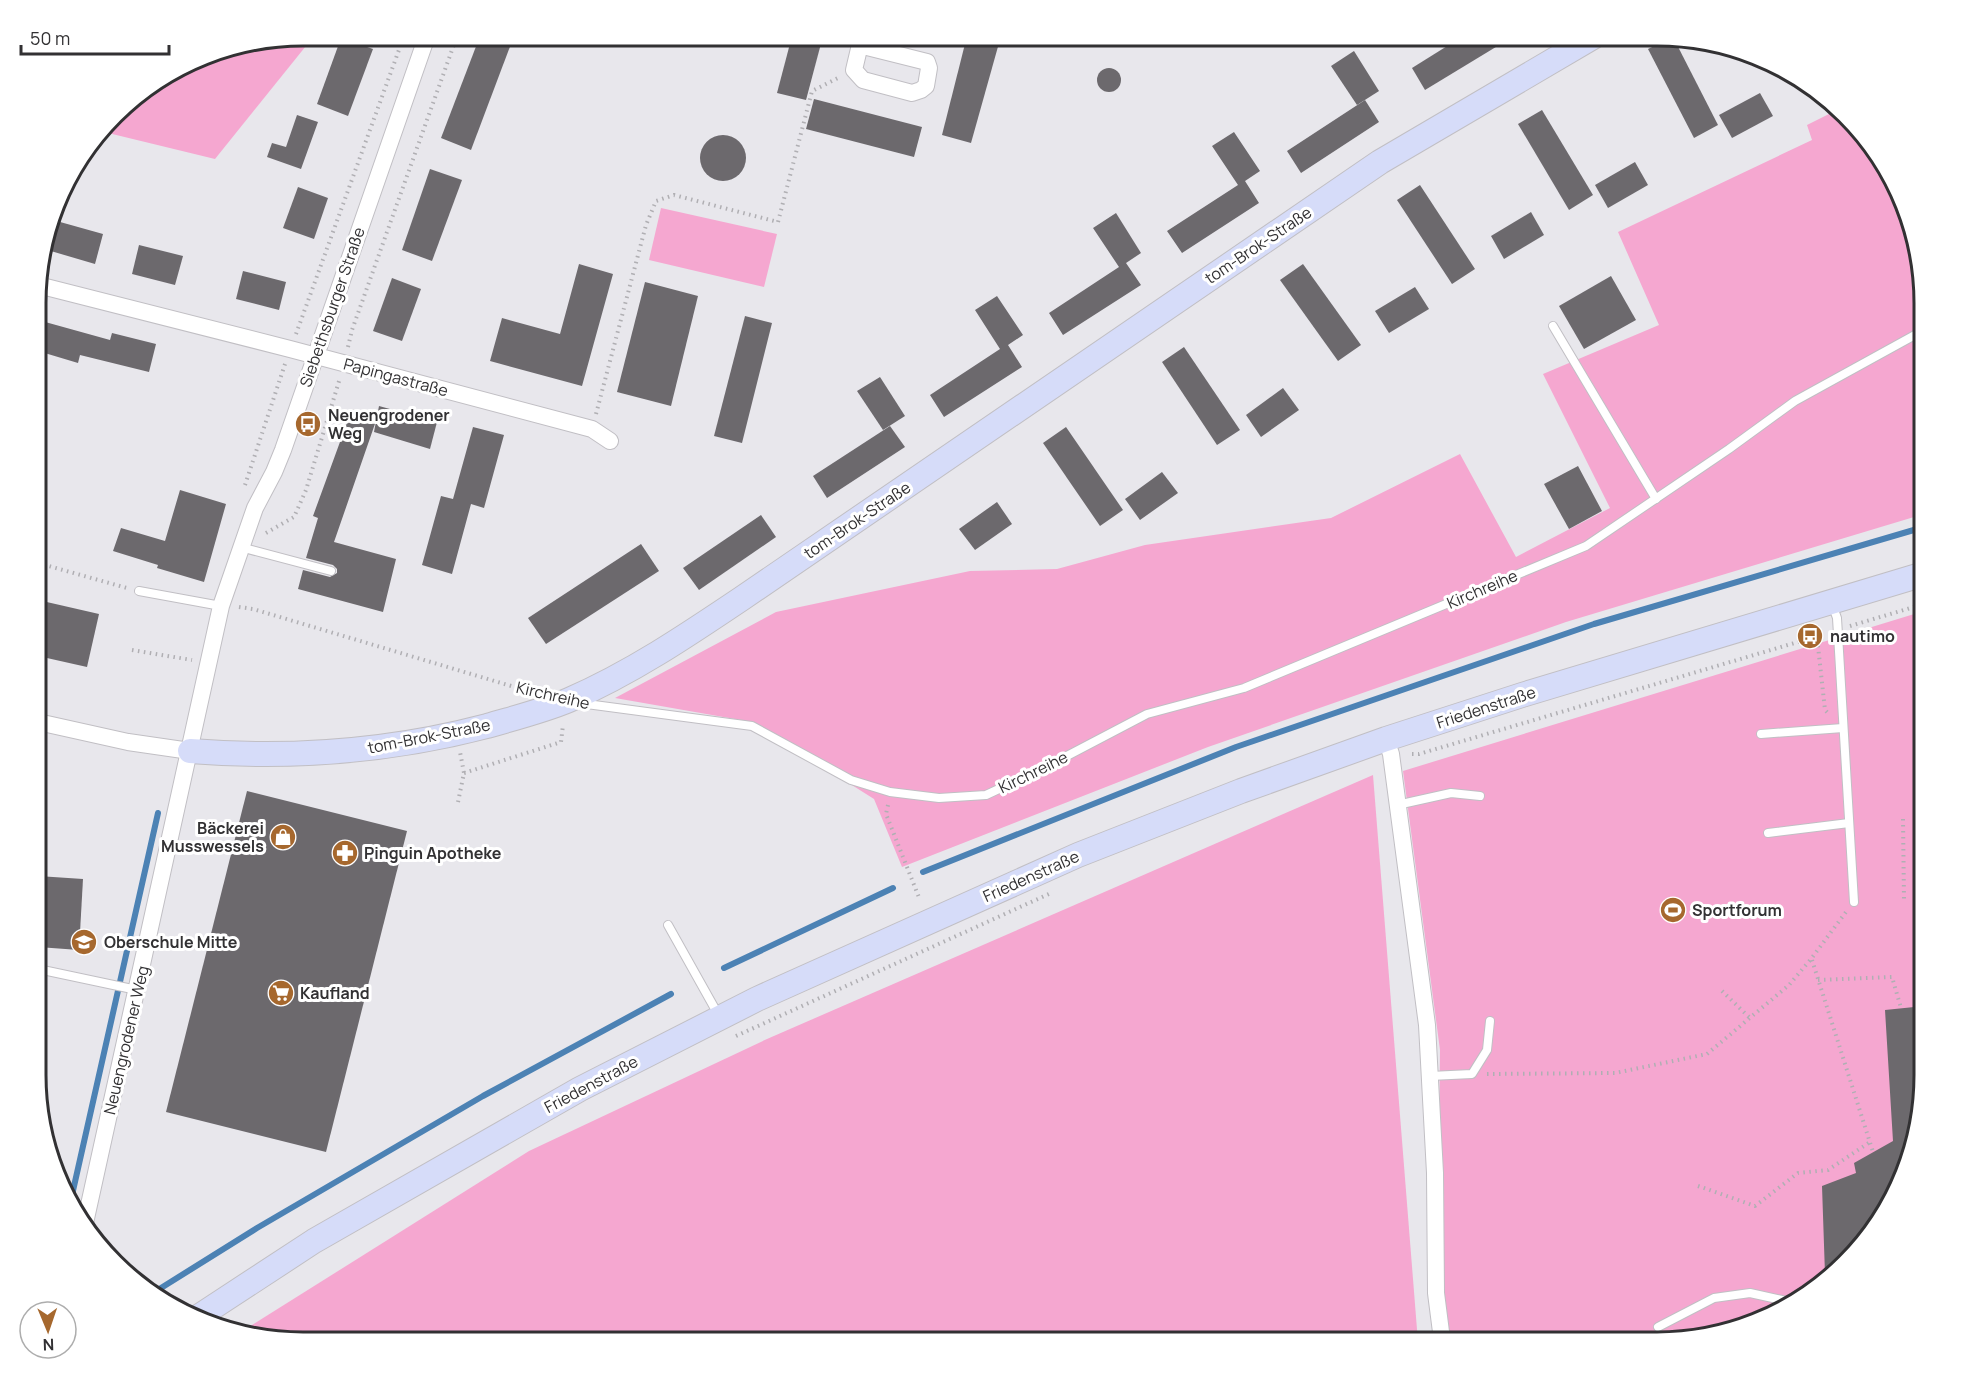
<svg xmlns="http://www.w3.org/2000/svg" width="1961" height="1378" viewBox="0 0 1961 1378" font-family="Manrope,sans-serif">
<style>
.green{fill:#f5a7d0}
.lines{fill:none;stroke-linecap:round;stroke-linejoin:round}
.stream{stroke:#4c82b4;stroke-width:6}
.building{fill:#6c696d}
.lane-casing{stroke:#c1bfc4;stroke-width:10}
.street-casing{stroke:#c1bfc4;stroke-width:18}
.secondary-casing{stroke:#c1bfc4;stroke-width:26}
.path{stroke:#b0afb3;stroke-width:4;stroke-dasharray:1.5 4.5;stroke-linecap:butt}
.lane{stroke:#fff;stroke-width:8}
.street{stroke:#fff;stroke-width:16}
.secondary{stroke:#d6dcf9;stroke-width:24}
.labels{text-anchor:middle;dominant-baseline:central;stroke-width:6;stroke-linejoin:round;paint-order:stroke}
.street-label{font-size:16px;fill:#323133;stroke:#fff}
.poi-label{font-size:16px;font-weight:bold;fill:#323133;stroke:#fff;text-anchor:start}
.rim{fill:none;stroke:#323133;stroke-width:3}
</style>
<rect width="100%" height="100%" fill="#e8e7ec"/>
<g class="green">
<path d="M303,36h11l-99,123 -111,-27 23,-29 74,-47z"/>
<path d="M1837,110l52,60 35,116v228l-358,108 -358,125 -306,120 -28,-68 -122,-77 -137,-24 161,-86 194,-41 87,-2 88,-24 186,-27 129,-64 56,103 94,-49 -67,-134 116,-49 -41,-93 194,-92 -5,-15z"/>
<path d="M661,208l116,26 -13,53 -115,-27z"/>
<path d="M1924,611v481l-13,69 -41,76 -94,77 -118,28h-221l3,-292 -37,-279z"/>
<path d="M1373,775l45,567 -1132,-1 -45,-9 288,-181 238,-112z"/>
</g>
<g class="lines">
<g class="stream">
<path d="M923,872l313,-125 358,-123 330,-97"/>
<path d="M724,968l169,-80"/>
<path d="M70,1204l88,-391"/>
<path d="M153,1293l104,-65 226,-132 188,-102"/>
</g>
</g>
<g class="building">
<path d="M480,36h34l-43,114 -30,-12z"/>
<path d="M792,36h31l-17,64 -29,-7z"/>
<path d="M967,36l32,7 -28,100 -29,-8z"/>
<path d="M1469,36h45l-89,54 -13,-22 40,-25z"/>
<path d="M1673,37l45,88 -24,13 -46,-89z"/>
<path d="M341,38l32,11 -25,67 -31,-12z"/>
<path d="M1354,51l25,40 -22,14 -26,-39z"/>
<circle cx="1109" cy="80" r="12"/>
<path d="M1760,93l13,23 -41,22 -13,-23z"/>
<path d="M814,99l108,28 -8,30 -108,-28z"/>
<path d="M1365,100l14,22 -78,51 -14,-22z"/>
<path d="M1542,110l51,85 -24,15 -51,-86z"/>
<path d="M297,115l21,7 -17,47 -34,-12 5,-14 14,4z"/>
<path d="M1234,132l26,39 -15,10 14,22 -77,50 -15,-22 71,-46 -26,-39z"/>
<circle cx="723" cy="158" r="23"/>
<path d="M1635,162l13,23 -40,23 -13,-23z"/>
<path d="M430,169l32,11 -30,81 -30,-11z"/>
<path d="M1420,185l55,84 -23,15 -55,-84z"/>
<path d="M298,187l30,11 -14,41 -31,-11z"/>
<path d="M1531,212l13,23 -40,24 -13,-23z"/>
<path d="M1116,213l25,40 -15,10 15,22 -78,50 -14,-22 70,-46 -26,-39z"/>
<path d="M53,220l50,14 -8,30 -51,-15z"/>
<path d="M139,245l44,11 -8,29 -43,-11z"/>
<path d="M579,264l34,10 -31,112 -92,-25 12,-43 58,16z"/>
<path d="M1303,264l58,81 -23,16 -58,-81z"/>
<path d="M243,271l43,11 -7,28 -43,-11z"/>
<path d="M1611,276l25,44 -52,29 -25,-43z"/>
<path d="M392,278l29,11 -19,52 -29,-10z"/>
<path d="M645,282l53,14 -27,110 -54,-14z"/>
<path d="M1415,287l14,22 -40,24 -14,-22z"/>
<path d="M997,296l26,39 -15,10 14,22 -78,50 -14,-22 70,-46 -25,-39z"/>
<path d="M745,316l27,7 -30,120 -28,-7z"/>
<path d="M38,320l72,20 2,-7 44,11 -7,28 -69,-17 -2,8 -40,-12z"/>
<path d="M1184,347l56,83 -23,15 -55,-83z"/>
<path d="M880,377l25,39 -22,14 -26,-39z"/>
<path d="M1283,388l16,22 -38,27 -15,-22z"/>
<path d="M379,406l58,16 -7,27 -56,-17z"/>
<path d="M352,409l25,9 -43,124 62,17 -13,53 -85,-23 5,-19 27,7 7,-4v-4l-4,-4 -27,-7 12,-40 -5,-2z"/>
<path d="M890,426l15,21 -78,51 -14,-22z"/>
<path d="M473,427l31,8 -20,73 -13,-4 -19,70 -30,-9 19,-69 12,3z"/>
<path d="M1066,427l57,83 -23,16 -57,-83z"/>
<path d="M1578,466l24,45 -33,18 -25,-45z"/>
<path d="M1162,472l16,21 -38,27 -15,-21z"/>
<path d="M180,490l46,14 -22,78 -47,-14 1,-3 -45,-14 8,-23 44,13z"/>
<path d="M997,502l15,22 -37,26 -16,-21z"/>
<path d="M761,515l15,22 -77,53 -16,-22z"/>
<path d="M641,544l18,27 -113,73 -18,-26z"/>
<path d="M38,600l61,14 -12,53 -49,-11z"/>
<path d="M247,791l160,40 -81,321 -160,-40z"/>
<path d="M38,876l45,3 -4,71 -41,-3z"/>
<path d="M1924,1006v86l-13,69 -41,76 -45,37 -3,-88 34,-13 -2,-10 39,-22 -8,-131z"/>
</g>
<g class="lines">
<g class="lane-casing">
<g id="lane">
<path d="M1553,326l103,173"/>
<path d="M240,547l91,24"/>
<path d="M139,591l82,15"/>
<path d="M1832,604l5,14 17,284"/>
<path d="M579,703l173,23 99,54 39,12 49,6 47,-3 58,-27 103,-54 97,-26 342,-142 143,-97 66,-48 129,-71"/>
<path d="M1761,734l82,-6"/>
<path d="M1397,805l54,-12 29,3"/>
<path d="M1768,833l81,-10"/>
<path d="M668,925l51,91"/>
<path d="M38,969l99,21"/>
<path d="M1430,1076l42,-2 15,-24 3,-29"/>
<path d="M1658,1327l56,-29 36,-5 41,9"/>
</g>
</g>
<g class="street-casing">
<g id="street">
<path d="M859,45l68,17 2,6 -3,18 -5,4 -9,3 -49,-13 -9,-10 8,-34"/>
<path d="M38,285l252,64 302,80 18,12"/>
<path d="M38,722l90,20 62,9"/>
<path d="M1386,739l5,15 36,271 8,148 1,120 5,39 4,10"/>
<path d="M85,1223l136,-617 34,-98 19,-36 9,-22 144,-414"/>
</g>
</g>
<g class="secondary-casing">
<g id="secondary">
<path d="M190,751c102,8 198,1 297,-25 27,-8 56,-15 82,-26 62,-27 117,-64 172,-101l639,-437 213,-125"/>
<path d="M198,1317l116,-76 266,-152 177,-90 321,-144 163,-64 145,-52 136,-44 402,-121"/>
</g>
</g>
<g class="path">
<path d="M296,334l108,-298"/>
<path d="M348,347l4,-17 105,-294"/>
<path d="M596,414l50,-189 10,-24 18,-6 104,27 34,-131 28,-14"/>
<path d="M245,485l40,-121"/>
<path d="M266,533l28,-16 12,-27 34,-112"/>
<path d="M38,563l89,25"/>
<path d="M239,607l14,2 275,82"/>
<path d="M1850,626l74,-22"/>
<path d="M1816,628l9,82 4,4"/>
<path d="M132,650l60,10"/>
<path d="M1412,754h7l406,-120"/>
<path d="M464,773l97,-31 2,-17"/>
<path d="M458,802l6,-29 -4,-21"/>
<path d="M888,805l-2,9 34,86"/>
<path d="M1903,819l1,82"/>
<path d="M1812,960l61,192"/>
<path d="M1818,980l74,-3 9,31"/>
<path d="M1722,991l28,27"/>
<path d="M736,1036l315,-143"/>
<path d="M1487,1074l128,-1 92,-19 82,-69 22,-26 35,-47"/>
<path d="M1698,1186l57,20 43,-33 30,-3 42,-28"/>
</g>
<use href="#lane" class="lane"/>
<use href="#street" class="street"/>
<use href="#secondary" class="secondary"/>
</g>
<defs>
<g id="bus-disc" transform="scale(1.35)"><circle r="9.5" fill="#a6682e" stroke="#fff"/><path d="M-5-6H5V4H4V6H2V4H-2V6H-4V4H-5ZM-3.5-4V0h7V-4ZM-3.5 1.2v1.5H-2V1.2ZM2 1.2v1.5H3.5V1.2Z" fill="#fff"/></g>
<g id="shop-disc" transform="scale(1.35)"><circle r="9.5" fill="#a6682e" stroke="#fff"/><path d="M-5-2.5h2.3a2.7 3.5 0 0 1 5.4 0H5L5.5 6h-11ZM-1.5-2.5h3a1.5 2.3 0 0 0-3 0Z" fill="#fff"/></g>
<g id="pharmacy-disc" transform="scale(1.35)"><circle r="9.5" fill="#a6682e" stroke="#fff"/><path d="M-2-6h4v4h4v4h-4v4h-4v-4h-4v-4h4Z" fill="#fff"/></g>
<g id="stadium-disc" transform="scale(1.35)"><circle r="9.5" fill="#a6682e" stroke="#fff"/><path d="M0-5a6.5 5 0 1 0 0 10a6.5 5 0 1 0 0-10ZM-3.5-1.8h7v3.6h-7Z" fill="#fff"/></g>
<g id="school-disc" transform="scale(1.35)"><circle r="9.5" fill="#a6682e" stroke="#fff"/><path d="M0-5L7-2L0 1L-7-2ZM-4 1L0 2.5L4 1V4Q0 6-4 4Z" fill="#fff"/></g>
<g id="supermarket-disc" transform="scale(1.35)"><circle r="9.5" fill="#a6682e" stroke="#fff"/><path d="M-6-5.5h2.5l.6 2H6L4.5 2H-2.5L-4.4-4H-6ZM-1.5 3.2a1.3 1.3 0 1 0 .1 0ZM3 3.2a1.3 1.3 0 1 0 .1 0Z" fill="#fff"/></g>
</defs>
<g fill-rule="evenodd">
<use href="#bus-disc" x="308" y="424"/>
<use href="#bus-disc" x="1810" y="636"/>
<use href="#shop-disc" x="283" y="837"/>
<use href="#pharmacy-disc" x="345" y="853"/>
<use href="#stadium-disc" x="1673" y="910"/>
<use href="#school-disc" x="84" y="942"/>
<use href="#supermarket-disc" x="281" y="993"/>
</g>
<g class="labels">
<g class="street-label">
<text transform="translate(1258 245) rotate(-34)">tom-Brok-Straße</text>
<text transform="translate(332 307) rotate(-71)">Siebethsburger Straße</text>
<text transform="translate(396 377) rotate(15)">Papingastraße</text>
<text transform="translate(857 520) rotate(-34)">tom-Brok-Straße</text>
<text transform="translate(1482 589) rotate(-23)">Kirchreihe</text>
<text transform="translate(553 695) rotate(13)">Kirchreihe</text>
<text transform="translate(1486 707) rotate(-18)">Friedenstraße</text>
<text transform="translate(429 736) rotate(-11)">tom-Brok-Straße</text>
<text transform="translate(1033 772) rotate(-26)">Kirchreihe</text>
<text transform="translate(1031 876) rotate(-24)">Friedenstraße</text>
<text transform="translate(126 1040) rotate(-77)">Neuengrodener Weg</text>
<text transform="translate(591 1084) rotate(-28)">Friedenstraße</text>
</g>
<g class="poi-label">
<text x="328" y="415">Neuengrodener<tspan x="328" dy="18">Weg</tspan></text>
<text x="1830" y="636">nautimo</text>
<text x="264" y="828" text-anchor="end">Bäckerei<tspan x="264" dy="18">Musswessels</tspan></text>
<text x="364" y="853">Pinguin Apotheke</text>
<text x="1692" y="910">Sportforum</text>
<text x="104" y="942">Oberschule Mitte</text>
<text x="300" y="993">Kaufland</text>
</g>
</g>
<path d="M0 0H1961V1378H0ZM303 46H1657A257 257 0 0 1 1914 303V1075A257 257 0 0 1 1657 1332H303A257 257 0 0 1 46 1075V303A257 257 0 0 1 303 46Z" fill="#fff" fill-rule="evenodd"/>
<path class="rim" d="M303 46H1657A257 257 0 0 1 1914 303V1075A257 257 0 0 1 1657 1332H303A257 257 0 0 1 46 1075V303A257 257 0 0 1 303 46Z"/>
<g transform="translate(48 1330) rotate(178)"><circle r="28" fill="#ffffff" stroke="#adadad" stroke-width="1.5"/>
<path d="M0-4.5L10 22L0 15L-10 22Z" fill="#a6682e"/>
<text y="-9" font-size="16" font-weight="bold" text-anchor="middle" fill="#323133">N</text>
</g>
<path d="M21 45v9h148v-9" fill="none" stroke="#323133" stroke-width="3"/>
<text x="30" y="45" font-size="18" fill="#323133" stroke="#ffffff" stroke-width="4.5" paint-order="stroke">50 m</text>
</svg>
